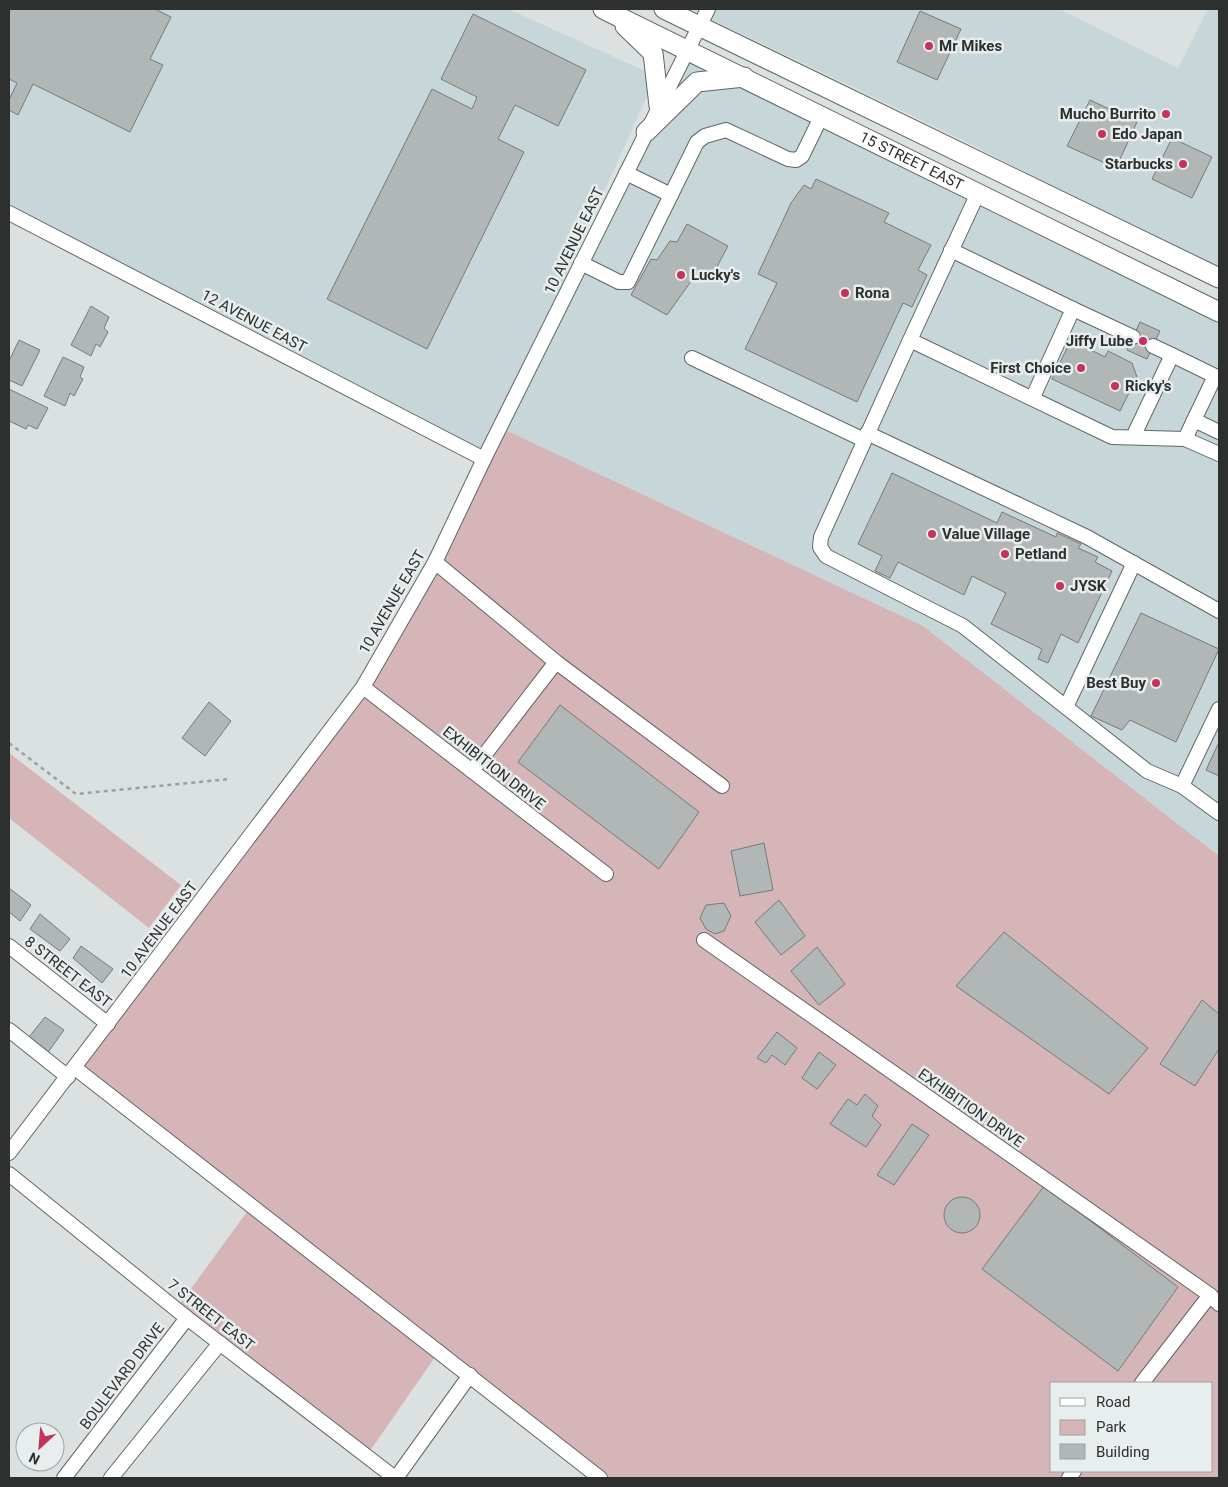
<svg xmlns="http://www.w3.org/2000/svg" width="1228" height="1487" viewBox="0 0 1228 1487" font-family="Roboto,sans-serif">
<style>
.built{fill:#c7d6d8}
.green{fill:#d6b5b9;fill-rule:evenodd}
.building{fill:#b1b6b7;stroke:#767a7b}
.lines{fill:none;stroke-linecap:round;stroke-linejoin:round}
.minor-tunnel{stroke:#b8bdbe;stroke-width:14;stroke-dasharray:14 7;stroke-linecap:butt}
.minor-casing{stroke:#616666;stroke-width:16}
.major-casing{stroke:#616666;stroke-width:21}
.path{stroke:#9b9fa0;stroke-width:2.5;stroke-dasharray:4 4;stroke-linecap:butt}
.minor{stroke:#fff;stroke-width:14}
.major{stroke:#fff;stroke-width:19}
.poi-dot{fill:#c3345b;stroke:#e8edee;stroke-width:2}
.labels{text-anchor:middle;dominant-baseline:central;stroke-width:5;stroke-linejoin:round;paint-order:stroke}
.poi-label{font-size:15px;font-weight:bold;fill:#2e3030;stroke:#e8edee;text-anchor:start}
.street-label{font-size:15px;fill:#2e3030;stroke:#e8edee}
</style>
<rect width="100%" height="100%" fill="#dbe0e1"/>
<g class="built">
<path d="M9,9h499l148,67 -172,383 -475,-246z"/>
<path d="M690,9h369l119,59 30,-59h11v264l-252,-131z"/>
<path d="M687,50l532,262v544l-296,-230 -424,-199z"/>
</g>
<g class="green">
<path d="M499,427l424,199 296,230v622h-618l-161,-128 -75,108 -191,-146 75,-103 -173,-136 289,-380zM1052,1383h160v88h-160z"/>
<path d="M9,753l172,132 -32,43 -140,-110z"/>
</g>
<g class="building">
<path d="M9,9h146l16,8 -21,42 13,6 -33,67 -97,-48 -15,31 -9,-5v-10l8,-17 -8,-4z"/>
<path d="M920,11l41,18 -24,51 -40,-18z"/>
<path d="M473,14l113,56 -28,56 -43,-21 -17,34 26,13 -97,197 -100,-50 105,-210 40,20 5,-12 -36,-18z"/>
<path d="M1090,100l47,22 -21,46 -49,-22z"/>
<path d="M1172,138l40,19 -20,41 -40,-19z"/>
<path d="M816,179l73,34 -5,9 47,23 -13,25 9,5 -15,32 -9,-4 -46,99 -112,-53 32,-66 -19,-9 33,-71 13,-18 7,4z"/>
<path d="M687,224l41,22 -16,30 -13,-6 -32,45 -36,-20 20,-36 6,1 13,-19 7,1z"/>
<path d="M91,306l18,11 -5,11 4,4 -8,15 -4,-3 -5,12 -20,-11z"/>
<path d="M1140,322l20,9 -13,28 -20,-9z"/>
<path d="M19,340l21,10 -18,36 -13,-6v-19z"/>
<path d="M1071,340l34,17 3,-6 24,12 5,14 -17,34 -68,-32z"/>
<path d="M63,357l21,10 -4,10 3,2 -9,17 -4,-3 -5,13 -21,-10z"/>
<path d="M9,389l39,19 -11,21 -9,-4 -2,4 -17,-8z"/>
<path d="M892,473l105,50 5,-11 54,25 1,-4 24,11 -3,4 20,9 -3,5 17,9 -34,72 -17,-9 -13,29 -10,-4 4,-10 -51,-25 15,-31 -34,-17 -8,19 -66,-33 -8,16 -15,-7 7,-15 -24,-12z"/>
<path d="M1141,613l78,36 -43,93 -46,-22 -8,10 -31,-14z"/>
<path d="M209,702l22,19 -26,35 -23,-18z"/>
<path d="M560,705l139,107 -40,57 -141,-107z"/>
<path d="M1219,742v34l-13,-6z"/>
<path d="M764,843l9,47 -33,6 -9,-45z"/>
<path d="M9,888l22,17 -11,16 -11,-9z"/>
<path d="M779,900l26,36 -24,19 -26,-33z"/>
<path d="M724,903l7,13 -7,15 -9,3 -9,-5 -6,-11 6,-13z"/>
<path d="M40,914l30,25 -10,12 -30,-22z"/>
<path d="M1004,932l144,116 -39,46 -153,-108z"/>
<path d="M81,946l32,23 -11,14 -29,-25z"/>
<path d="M817,947l28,37 -26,21 -28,-34z"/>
<path d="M1202,1000l17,14v35l-24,37 -35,-22z"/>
<path d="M45,1017l19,13 -18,25 -21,-13z"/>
<path d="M777,1032l20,16 -12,17 -13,-10 -6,8 -9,-5z"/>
<path d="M819,1052l17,13 -19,24 -15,-11z"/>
<path d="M865,1094l13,12 -6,10 9,9 -15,22 -36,-23 18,-25 9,6z"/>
<path d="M912,1124l17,11 -35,50 -17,-10z"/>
<path d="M1044,1186l134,101 -60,84 -136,-102z"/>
<circle cx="962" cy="1215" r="18"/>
</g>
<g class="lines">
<path class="minor-tunnel" d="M1133,337l20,9"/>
<g class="minor-casing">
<g id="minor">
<path d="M626,173l45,22 26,-53 8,-6 21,-6 62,29 8,1 6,-4 20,-41"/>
<path d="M9,213l475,246"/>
<path d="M951,250l122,59 -40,88"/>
<path d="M581,263l38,19h9l43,-87"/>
<path d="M1073,309l60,28"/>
<path d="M910,340l68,-147"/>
<path d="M1153,346l19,9"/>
<path d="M692,358l172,82"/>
<path d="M1194,420l25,12"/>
<path d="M867,433l220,104 132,74"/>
<path d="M1133,437l39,-82 43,21 -30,63"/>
<path d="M435,562l121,100 166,124"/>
<path d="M363,687l243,187"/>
<path d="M1066,707l68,-144"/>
<path d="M1219,709l-37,77 37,27"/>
<path d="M472,771l84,-109"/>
<path d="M1182,786l-35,-15 -184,-145 -137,-70 -6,-9 1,-10 89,-197 202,97 73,2 34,15"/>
<path d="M704,940l506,355 9,9"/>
<path d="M9,946l99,78"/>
<path d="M9,1030l59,47"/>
<path d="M75,1068l525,410"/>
<path d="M9,1153l354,-466 72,-125 49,-103 224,-450"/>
<path d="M9,1174l178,144 208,160"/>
<path d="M1142,1383l68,-88"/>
<path d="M64,1478l123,-160"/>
<path d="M111,1478l109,-135"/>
<path d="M396,1478l74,-103"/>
<path d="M1069,1478l5,-7"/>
</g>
</g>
<g class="major-casing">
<g id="major">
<path id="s1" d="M603,9l616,303"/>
<path d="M664,9l555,269"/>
<path d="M625,26l28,27 6,53"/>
<path d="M646,132l51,-50 47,-5"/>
</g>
</g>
<path class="path" d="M9,743l67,51 154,-15"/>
<use href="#minor" class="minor"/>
<use href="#major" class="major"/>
</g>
<g class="poi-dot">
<circle cx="929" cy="46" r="5"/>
<circle cx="1166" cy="114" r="5"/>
<circle cx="1102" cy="134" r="5"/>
<circle cx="1183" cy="164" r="5"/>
<circle cx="681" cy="275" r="5"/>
<circle cx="845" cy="293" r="5"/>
<circle cx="1143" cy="341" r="5"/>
<circle cx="1081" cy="368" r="5"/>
<circle cx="1115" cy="386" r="5"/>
<circle cx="932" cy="534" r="5"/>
<circle cx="1005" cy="554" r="5"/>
<circle cx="1060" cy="586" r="5"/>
<circle cx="1156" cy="683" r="5"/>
</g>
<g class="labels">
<g class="poi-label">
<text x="939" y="46">Mr Mikes</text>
<text x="1156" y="114" text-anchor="end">Mucho Burrito</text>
<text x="1112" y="134">Edo Japan</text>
<text x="1173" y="164" text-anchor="end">Starbucks</text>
<text x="691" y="275">Lucky's</text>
<text x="855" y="293">Rona</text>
<text x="1133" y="341" text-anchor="end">Jiffy Lube</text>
<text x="1071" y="368" text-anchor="end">First Choice</text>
<text x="1125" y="386">Ricky's</text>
<text x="942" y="534">Value Village</text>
<text x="1015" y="554">Petland</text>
<text x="1070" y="586">JYSK</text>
<text x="1146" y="683" text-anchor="end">Best Buy</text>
</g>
<g class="street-label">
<text stroke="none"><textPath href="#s1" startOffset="344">15 STREET EAST</textPath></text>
<text transform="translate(574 241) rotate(-64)">10 AVENUE EAST</text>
<text transform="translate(254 321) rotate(28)">12 AVENUE EAST</text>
<text transform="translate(392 602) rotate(-60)">10 AVENUE EAST</text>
<text transform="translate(494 768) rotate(38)">EXHIBITION DRIVE</text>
<text transform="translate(159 930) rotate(-53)">10 AVENUE EAST</text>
<text transform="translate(68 972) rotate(38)">8 STREET EAST</text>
<text transform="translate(971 1108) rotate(35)">EXHIBITION DRIVE</text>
<text transform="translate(211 1315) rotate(38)">7 STREET EAST</text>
<text transform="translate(122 1376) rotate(-53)">BOULEVARD DRIVE</text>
</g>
</g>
<rect width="1228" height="1487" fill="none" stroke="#2e3030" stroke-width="20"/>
<rect x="1050" y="1382" width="162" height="90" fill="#e8edee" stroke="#9ea1a2"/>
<rect x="1060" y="1398" width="25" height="8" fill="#ffffff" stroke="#9ea1a2"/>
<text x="1096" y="1407" font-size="15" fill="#2e3030">Road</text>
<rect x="1060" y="1420" width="25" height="15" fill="#d6b5b9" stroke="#9ea1a2"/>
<text x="1096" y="1432" font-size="15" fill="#2e3030">Park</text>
<rect x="1060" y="1444" width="25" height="15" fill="#b1b6b7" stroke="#9ea1a2"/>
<text x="1096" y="1457" font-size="15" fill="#2e3030">Building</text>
<g transform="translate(40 1447) rotate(206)"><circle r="24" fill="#e8edee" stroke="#9ea1a2"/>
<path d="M0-4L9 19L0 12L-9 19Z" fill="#c3345b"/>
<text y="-8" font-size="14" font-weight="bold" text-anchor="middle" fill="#2e3030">N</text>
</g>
</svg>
